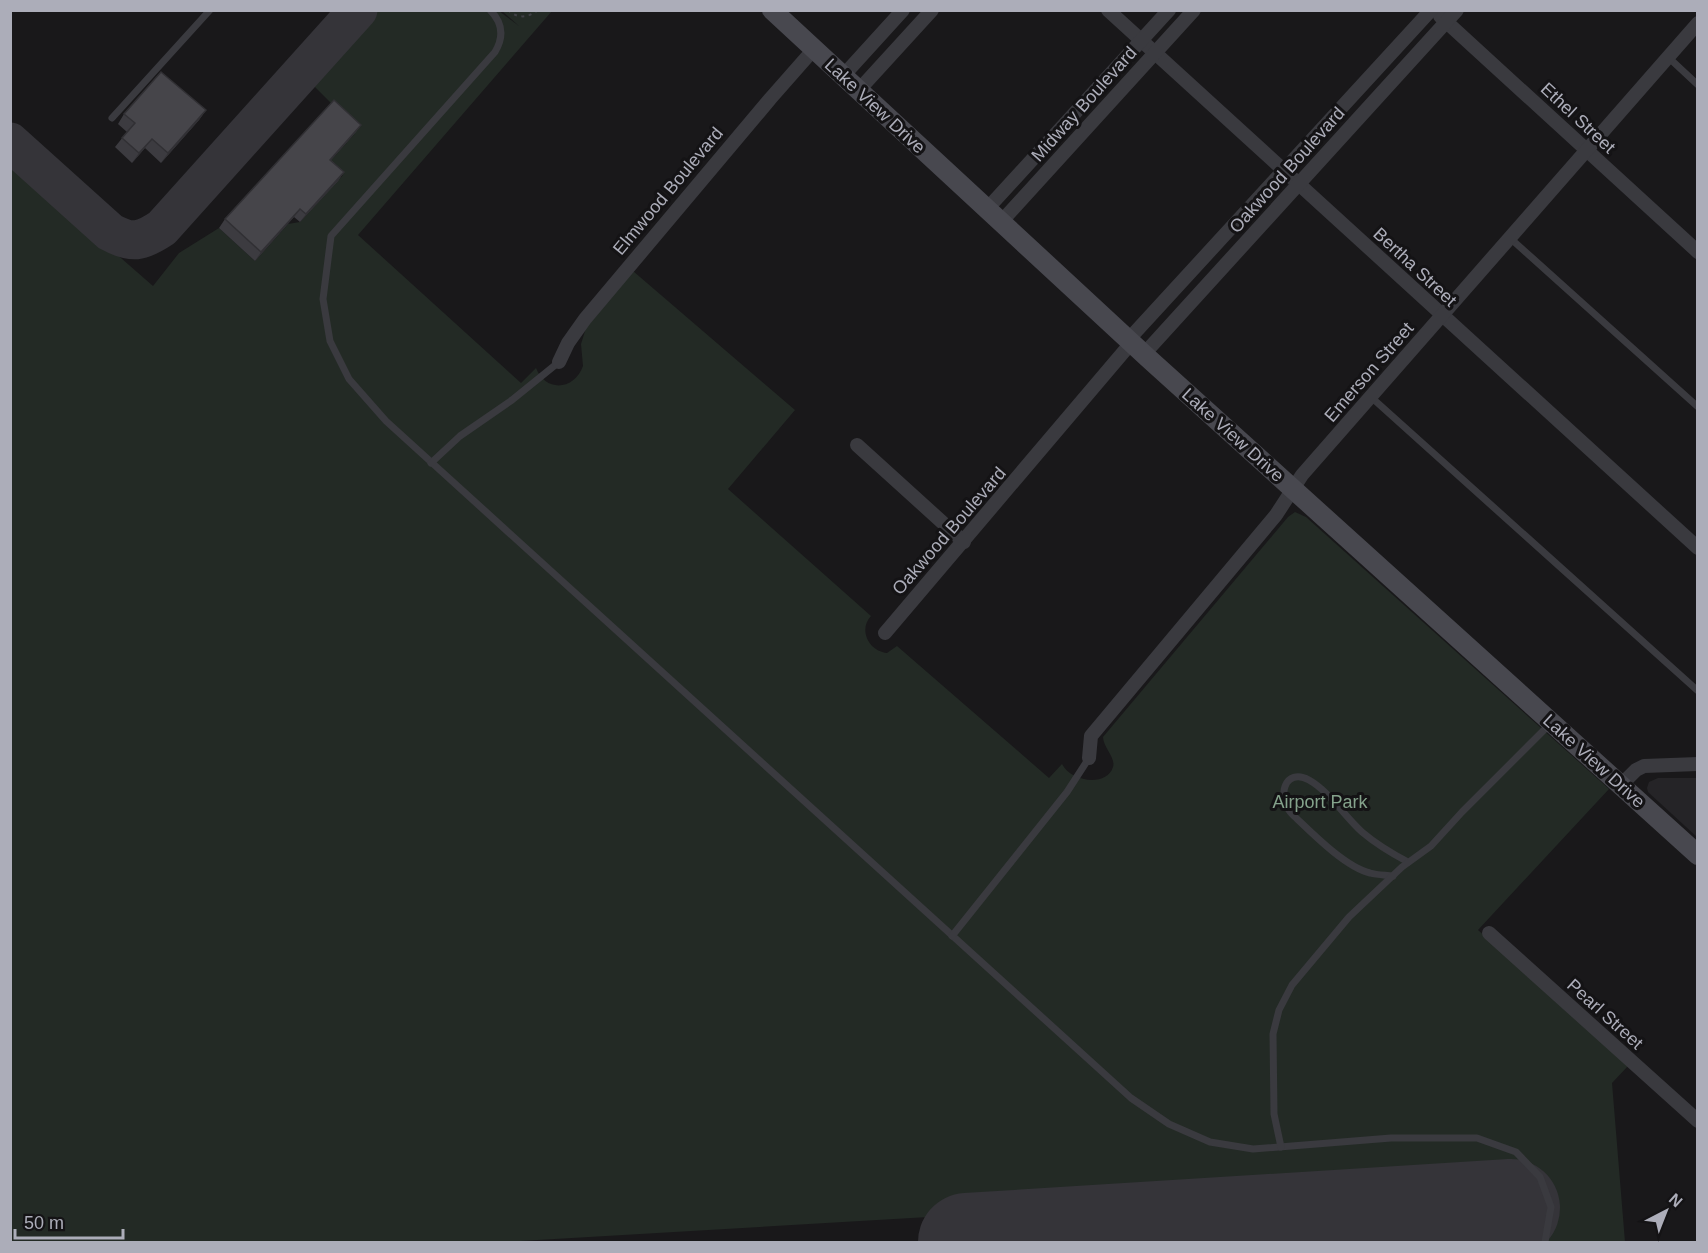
<svg xmlns="http://www.w3.org/2000/svg" width="1708" height="1253" viewBox="0 0 1708 1253" font-family="Helvetica,sans-serif">
<style>
.built{fill:#252427}
.green{fill:#232a25}
.lines{fill:none;stroke-linecap:round;stroke-linejoin:round}
.taxiway{stroke:#353439;stroke-width:39}
.runway{stroke:#353439;stroke-width:98}
.path{stroke:#404046;stroke-width:2;stroke-dasharray:3 4.5;stroke-linecap:butt}
.lane{stroke:#3a3a3f;stroke-width:7}
.street{stroke:#3a3a3f;stroke-width:14}
.secondary{stroke:#48484f;stroke-width:20}
.wall{fill:#3c3b40}
.shaded-wall{fill:#313034}
.building{fill:#46454a;stroke:#313034;stroke-width:1.5}
.labels{text-anchor:middle;dominant-baseline:central;stroke-width:6;stroke-linejoin:round;paint-order:stroke}
.street-label{font-size:18px;fill:#acadb9;stroke:#141315}
.park-label{font-size:18px;fill:#84a28b;stroke:#141315}
</style>
<rect width="100%" height="100%" fill="#19181a"/>
<path class="built" d="M1658,778h39v59l-49,-45 -1,-4 2,-6z"/>
<path class="green" d="M373,11h126l20,15 -17,-15h50l-194,224 163,148 15,-15c9,24 38,23 47,-2l-2,-22 5,-16 47,-57 162,139 -67,79 143,127c-13,14 -2,35 16,37l10,-7 152,132 13,-14c9,18 45,23 51,3 3,-9 -10,-20 -10,-30l185,-220 7,-5 11,5 303,272 -131,141 150,136 -16,17 13,159h-115l-5,-59 -1002,59h-492l-1,-1081 143,125 26,-33 40,-25 36,33 33,-37 12,-2 43,-47 -12,-15 24,-27 -23,-29 -22,-22z"/>
<g class="lines">
<path class="taxiway" d="M10,142l100,90c22,12 31,10 52,-4l196,-218"/>
<path class="runway" d="M967,1242l544,-34"/>
<path class="path" d="M508,10c10,9 20,8 30,0"/>
<g class="lane">
<path d="M490,10c13,13 14,27 5,42l-164,184 -8,63 7,42 19,38 37,42 745,677 38,26 41,18 43,7 138,-11h86l39,14 24,25 11,30 -6,35"/>
<path d="M1668,57l30,28"/>
<path d="M112,118l98,-108"/>
<path d="M1510,238l188,169"/>
<path d="M1371,397l327,294"/>
<path d="M431,463l29,-27 52,-36 47,-38"/>
<path d="M1393,876c-8,-1 -16,-1 -23,-3 -25,-6 -58,-40 -77,-58 -18,-18 -8,-48 16,-35 21,12 35,36 53,52 14,12 29,21 46,30"/>
<path d="M952,936l115,-144 22,-34"/>
<path d="M1281,1147l-7,-33 -1,-80 6,-24 13,-25 57,-68 53,-50 29,-21 31,-34 88,-88"/>
</g>
<g class="street">
<path d="M1108,10l590,538"/>
<path d="M1440,16l258,236"/>
<path d="M843,76l60,-66"/>
<path d="M858,91l74,-81"/>
<path d="M987,209l182,-199"/>
<path d="M1001,222l193,-212"/>
<path d="M1129,339l302,-329"/>
<path d="M1144,354l313,-344"/>
<path d="M559,362l9,-19 17,-24 185,-220 44,-50"/>
<path d="M857,445l107,97"/>
<path d="M885,633l247,-291"/>
<path d="M1089,758l2,-22 185,-221 26,-40 396,-452"/>
<path d="M1621,785l15,-15 8,-4 54,-2"/>
<path d="M1489,933l209,188"/>
</g>
<path class="secondary" d="M772,10l376,348 550,497"/>
</g>
<g class="wall">
<path d="M206,110l-7,10 -38,43 -16,-15 -13,15 -17,-16 12,-15 -9,-8 6,-10z"/>
<path d="M361,125l-6,8 -24,27 13,12 -6,9 -38,41 -6,-5 -39,44 -36,-33 6,-9z"/>
</g>
<g class="shaded-wall">
<path d="M206,110l-7,10 -38,43 7,-10z"/>
<path d="M361,125l-6,8 -31,35 6,-8z"/>
<path d="M152,139l-7,9 -13,15 7,-10z"/>
<path d="M344,172l-6,9 -38,41 6,-8z"/>
<path d="M300,209l-6,8 -39,44 6,-9z"/>
</g>
<g class="building">
<path d="M161,72l45,38 -38,43 -16,-14 -13,14 -17,-15 13,-15 -11,-9z"/>
<path d="M334,100l27,25 -31,35 14,12 -38,42 -6,-5 -39,43 -36,-33z"/>
</g>
<g class="labels">
<g class="street-label">
<text transform="translate(1084 104) rotate(-48)">Midway Boulevard</text>
<text transform="translate(875 106) rotate(43)">Lake View Drive</text>
<text transform="translate(1578 118) rotate(43)">Ethel Street</text>
<text transform="translate(1287 170) rotate(-48)">Oakwood Boulevard</text>
<text transform="translate(668 191) rotate(-50)">Elmwood Boulevard</text>
<text transform="translate(1415 267) rotate(43)">Bertha Street</text>
<text transform="translate(1369 372) rotate(-49)">Emerson Street</text>
<text transform="translate(1233 435) rotate(42)">Lake View Drive</text>
<text transform="translate(949 531) rotate(-49)">Oakwood Boulevard</text>
<text transform="translate(1594 761) rotate(42)">Lake View Drive</text>
<text transform="translate(1605 1014) rotate(42)">Pearl Street</text>
</g>
<g class="park-label">
<text x="1320" y="802">Airport Park</text>
</g>
</g>
<rect width="1708" height="1253" fill="none" stroke="#acadb9" stroke-width="24"/>
<g transform="translate(1666 1211) rotate(42)" stroke="#141315" stroke-width="4.5" paint-order="stroke">
<path d="M0-4.5L10 22L0 15L-10 22Z" fill="#acadb9"/>
<text y="-9" font-size="16" font-weight="bold" text-anchor="middle" fill="#acadb9">N</text>
</g>
<path d="M15 1229v9h108v-9" fill="none" stroke="#acadb9" stroke-width="3"/>
<text x="24" y="1229" font-size="18" fill="#acadb9" stroke="#141315" stroke-width="4.5" paint-order="stroke">50 m</text>
</svg>
